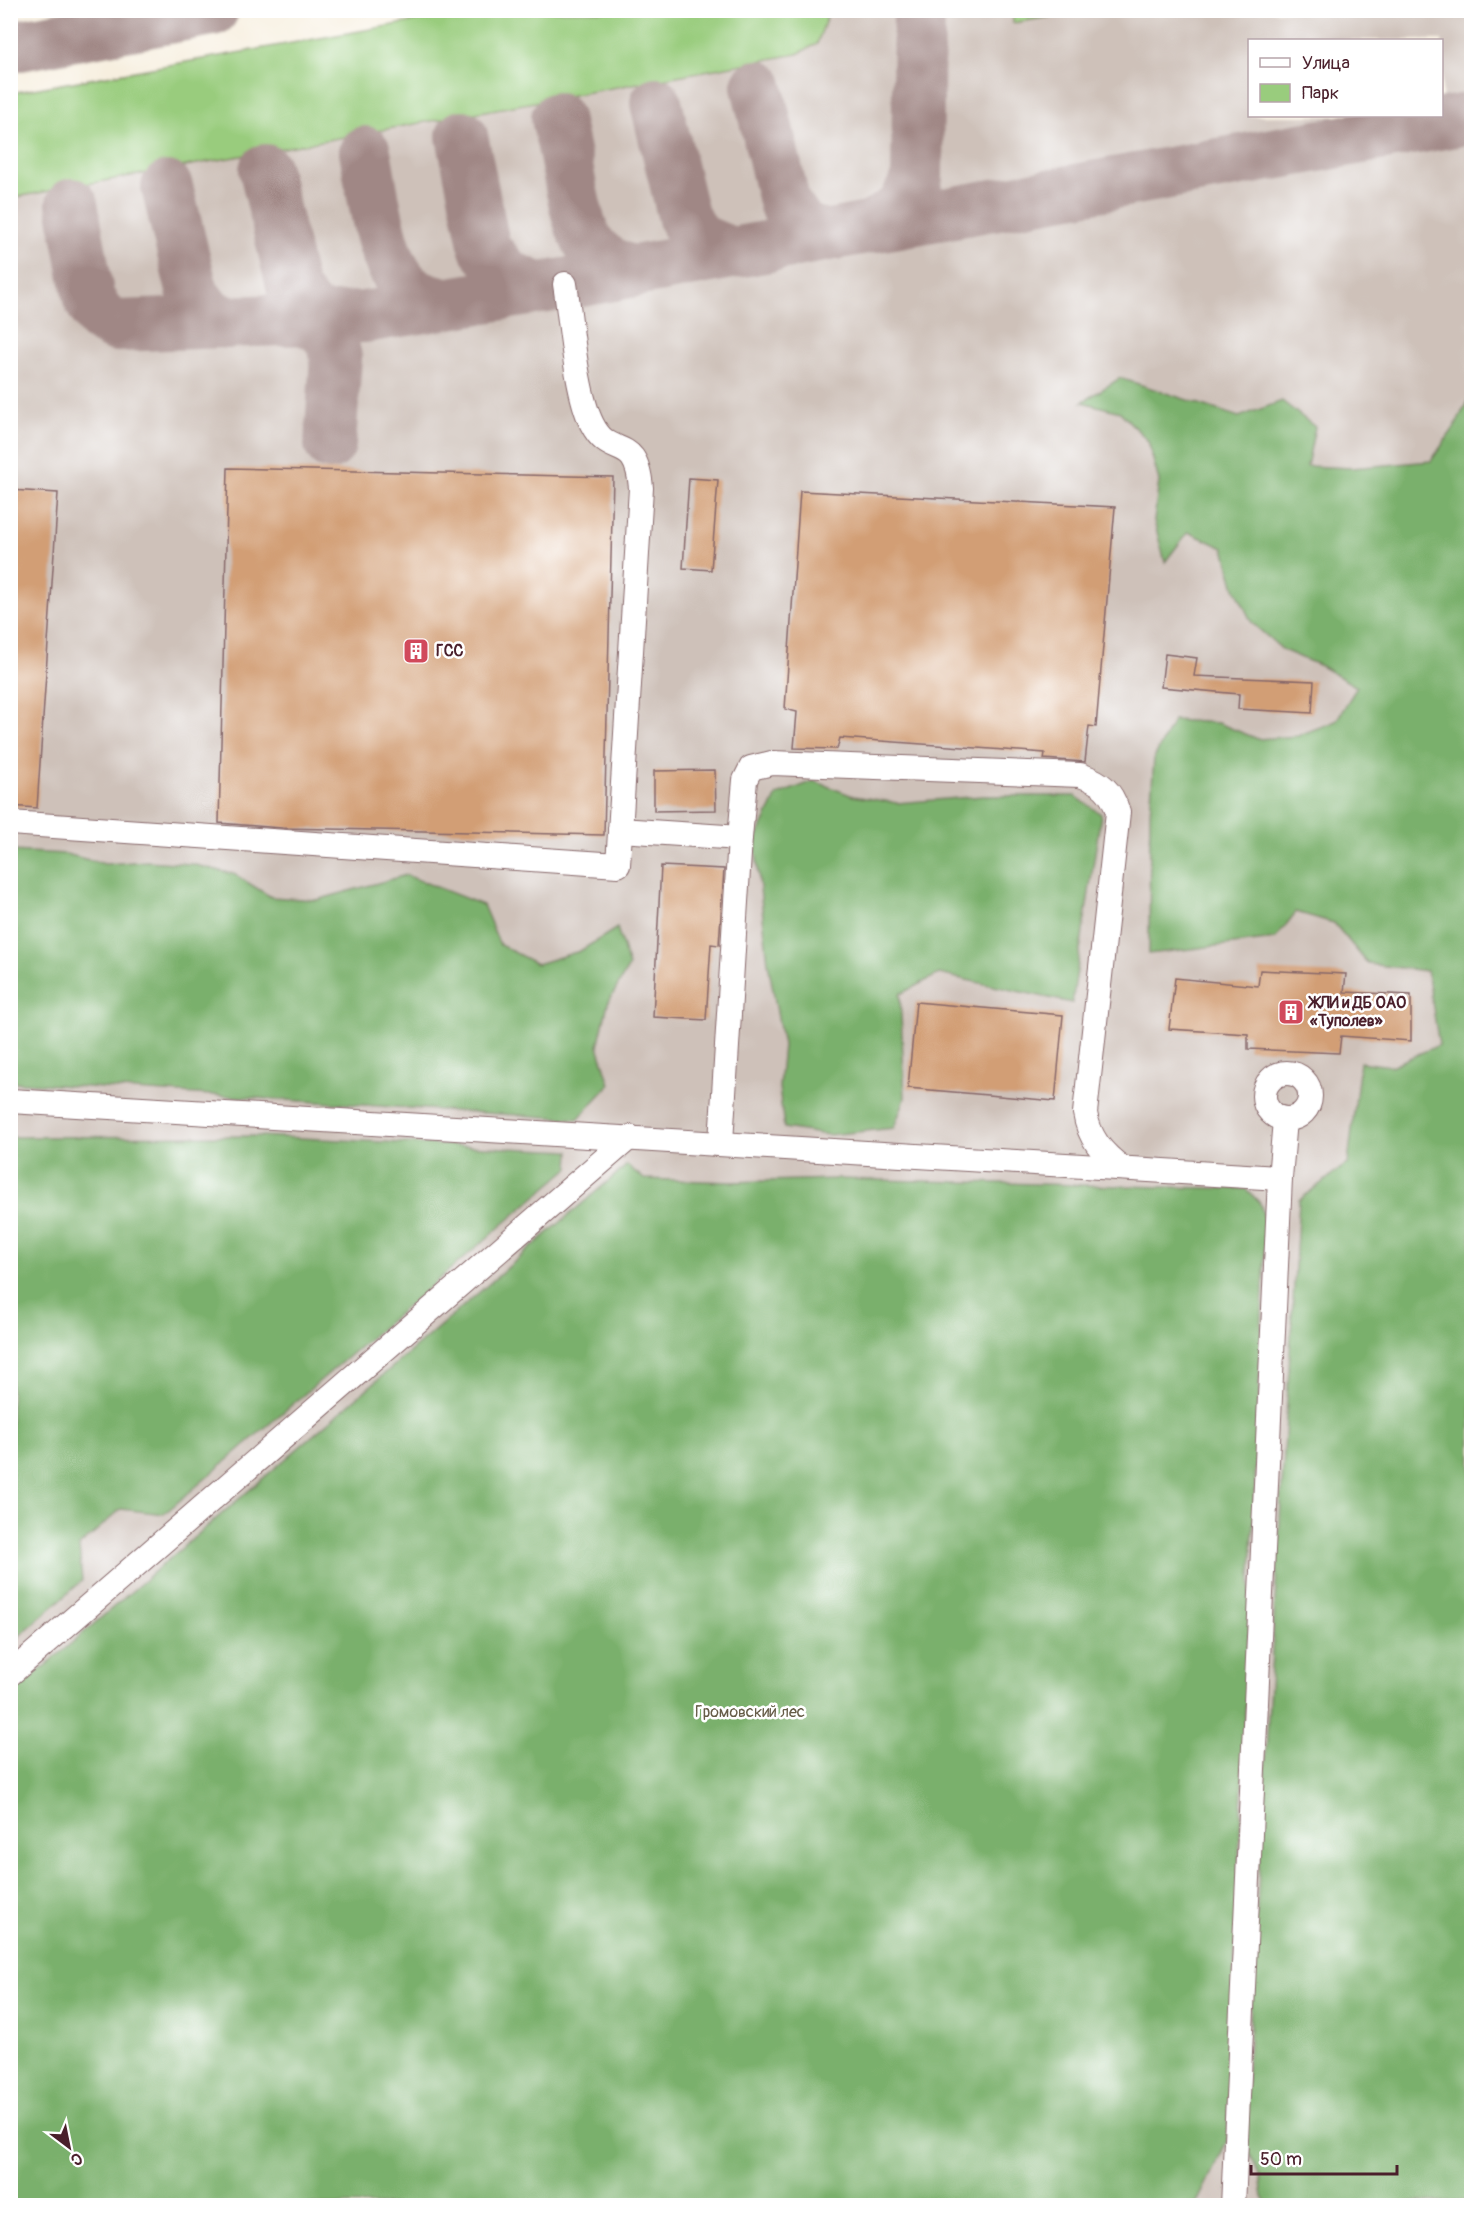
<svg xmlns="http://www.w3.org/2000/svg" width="1482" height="2216" viewBox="0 0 1482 2216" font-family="Pangolin,sans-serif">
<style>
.industrial{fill:#cec1b9;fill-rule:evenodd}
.green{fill:#99cc7d;stroke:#727654;stroke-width:1.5}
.forest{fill:#7ab06c;stroke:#62684c;stroke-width:1.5}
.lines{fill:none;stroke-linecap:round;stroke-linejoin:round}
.taxiway{stroke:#a08785;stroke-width:52}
.building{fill:#d29e75}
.minor-casing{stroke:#87686a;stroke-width:26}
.minor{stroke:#fff;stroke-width:24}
.labels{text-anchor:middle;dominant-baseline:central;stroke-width:5;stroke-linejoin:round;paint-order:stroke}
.poi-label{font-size:16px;font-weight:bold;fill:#4a1f2b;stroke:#fff;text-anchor:start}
.park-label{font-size:16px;fill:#665c48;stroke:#fff}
</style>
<rect width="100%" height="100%" fill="#fff"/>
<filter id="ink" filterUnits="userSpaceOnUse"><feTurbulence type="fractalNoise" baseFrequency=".0167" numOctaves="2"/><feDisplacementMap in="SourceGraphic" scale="12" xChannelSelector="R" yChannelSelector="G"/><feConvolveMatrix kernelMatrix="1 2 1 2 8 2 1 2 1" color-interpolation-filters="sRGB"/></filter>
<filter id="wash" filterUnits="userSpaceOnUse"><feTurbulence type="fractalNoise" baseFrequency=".008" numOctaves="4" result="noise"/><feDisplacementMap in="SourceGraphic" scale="24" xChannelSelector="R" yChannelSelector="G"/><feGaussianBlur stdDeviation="1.35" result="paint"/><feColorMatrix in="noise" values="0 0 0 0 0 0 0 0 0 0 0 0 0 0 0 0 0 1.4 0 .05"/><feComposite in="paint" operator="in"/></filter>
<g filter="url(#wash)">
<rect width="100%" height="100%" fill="#f7efdf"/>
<path class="industrial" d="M787,11h684v2194l-1460,1v-2052zM1250,40h192v76h-192z"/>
<g class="green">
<path d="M472,11h357l-12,33 -20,10 -786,144v-105z"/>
<path d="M1013,11v-1l72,1 -72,12z"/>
</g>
<g class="forest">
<path d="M1120,378l119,39 43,-16 33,26 -8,39 45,2 79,-7 23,-33 17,-34v1807l-203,4 -5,-8 -3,-22 -17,-35 56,-940 49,-37 12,-101 31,4 48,-21 -12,-74 -59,-7 -34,-41 -38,-11 -21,27 -126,15 1,-140 4,-56 20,-38 44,3 40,16 39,-3 39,-15 21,-34 -36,-21 -38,-16 -31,-27 -17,-35 -11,-40 -36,-16 -23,30 -11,-41 5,-40 -11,-40 -28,-29 -38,-10z"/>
<path d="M814,781l39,15 44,7 86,-7h92l26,18 -29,189 -133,-29 -39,20 5,104 -11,30 -66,7 -44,-7 -5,-41 4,-42 -15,-82 -13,-121 22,-47z"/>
<path d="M11,851l55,3 39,10 42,-3 44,3 43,10 37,23 46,3 89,-25 77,30 17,40 37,19 43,-13 37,-23 12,38 -21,37 -10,43 12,38 -32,35 -567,-37z"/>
<path d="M259,1136l311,15 -1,17 -405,346 -43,-5 -42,37 3,35 -71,62v-506z"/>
<path d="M627,1165l17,14 87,3 106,-3 409,10 14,14 6,21 -39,917 -31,64h-1185l-1,-509z"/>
</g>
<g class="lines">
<g class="taxiway">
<path d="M10,47l203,-37"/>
<path d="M757,86l28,119 19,24 20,6"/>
<path d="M656,103l28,116 16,21 31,13"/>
<path d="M557,118c5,23 10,46 14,69 9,42 14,72 61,84"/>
<path d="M462,136l23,113 22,26 30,13"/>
<path d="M365,152c8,37 15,117 46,138 10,8 23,10 34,13"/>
<path d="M265,170l28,120 17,21 18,9"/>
<path d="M167,187l26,107 14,18 20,11"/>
<path d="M72,204l17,95 12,19 15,8 248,-9 201,-33 307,-57 31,-20 14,-29 2,-168"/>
<path d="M872,227l600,-109"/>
<path d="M305,320c19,7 27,17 31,37l-6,87"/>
</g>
</g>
<g id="blocks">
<g class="building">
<path d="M228,468l385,9 -9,358 -322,-7 -63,-5z"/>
<path d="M689,478l29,2 -7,90 -28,-2z"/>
<path d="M10,490l48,3 -21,315 -27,-2z"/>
<path d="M800,491l315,16 -19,220 -7,-1 -4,36 -41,-3 1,-6 -205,-15 -3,11 -43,-1 3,-36 -12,-3z"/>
<path d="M1165,654l32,4 -3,18 120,5 -2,32 -74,-4 1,-15 -78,-7z"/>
<path d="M715,770l1,40 -62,1v-40z"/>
<path d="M661,866l63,3 -5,76 -8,-1 -5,76 -53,-3z"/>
<path d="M1260,970l86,4 -2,18 67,3v46l-70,-5 -2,17 -91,-4v-15l-79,-5 6,-51 83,8z"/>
<path d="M916,1002l147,13 -8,86 -147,-13z"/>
</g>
</g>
</g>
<g filter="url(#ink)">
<use href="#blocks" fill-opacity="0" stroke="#87686a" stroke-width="1.5"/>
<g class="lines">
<g class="minor-casing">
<g id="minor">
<path d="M10,823l608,42 23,-377c-5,-56 -30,-26 -49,-64 -16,-31 -21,-103 -27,-140"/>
<path d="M620,830l120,8"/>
<circle cx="1287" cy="1096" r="23"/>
<path d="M10,1101l1270,77"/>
<path d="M721,1142l19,-304 5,-58 6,-12 21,-5 308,12c21,7 31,15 38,37l-33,301c4,25 17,40 37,55"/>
<path d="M10,1674l620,-537"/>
<path d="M1233,2206l47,-1028 5,-58"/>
</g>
</g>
<use href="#minor" class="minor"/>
</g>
</g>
<defs>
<g id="building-square" transform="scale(1.35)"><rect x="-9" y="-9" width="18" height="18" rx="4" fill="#d1495b" stroke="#fff"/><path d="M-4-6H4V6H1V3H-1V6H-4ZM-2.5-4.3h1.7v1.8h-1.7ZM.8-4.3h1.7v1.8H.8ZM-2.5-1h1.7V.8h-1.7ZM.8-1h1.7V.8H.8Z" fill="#fff"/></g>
</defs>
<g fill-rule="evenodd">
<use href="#building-square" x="416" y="651"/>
<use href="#building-square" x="1291" y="1012"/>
</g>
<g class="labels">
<g class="poi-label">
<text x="436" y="651">ГСС</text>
<text x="1310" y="1003">ЖЛИ и ДБ ОАО<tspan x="1310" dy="18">«Туполев»</tspan></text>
</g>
<g class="park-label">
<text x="750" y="1712">Громовский лес</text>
</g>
</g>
<rect width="1482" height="2216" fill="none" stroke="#fff" stroke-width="36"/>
<rect x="1248" y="39" width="195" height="78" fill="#ffffff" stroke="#b7a5aa" stroke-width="1.5"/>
<rect x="1260" y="58" width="30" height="9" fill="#ffffff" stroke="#b7a5aa" stroke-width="1.5"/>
<text x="1302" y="69" font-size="18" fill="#4a1f2b">Улица</text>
<rect x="1260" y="84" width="30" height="18" fill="#99cc7d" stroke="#b7a5aa" stroke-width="1.5"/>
<text x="1302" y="99" font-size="18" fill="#4a1f2b">Парк</text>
<g transform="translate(69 2147) rotate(148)" stroke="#ffffff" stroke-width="4.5" paint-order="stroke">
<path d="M0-4.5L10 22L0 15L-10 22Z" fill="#4a1f2b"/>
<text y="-9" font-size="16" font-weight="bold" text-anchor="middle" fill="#4a1f2b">С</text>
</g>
<path d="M1251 2165v9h146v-9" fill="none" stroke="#4a1f2b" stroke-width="3"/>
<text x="1260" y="2165" font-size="18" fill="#4a1f2b" stroke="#ffffff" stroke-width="4.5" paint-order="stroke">50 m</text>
</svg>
